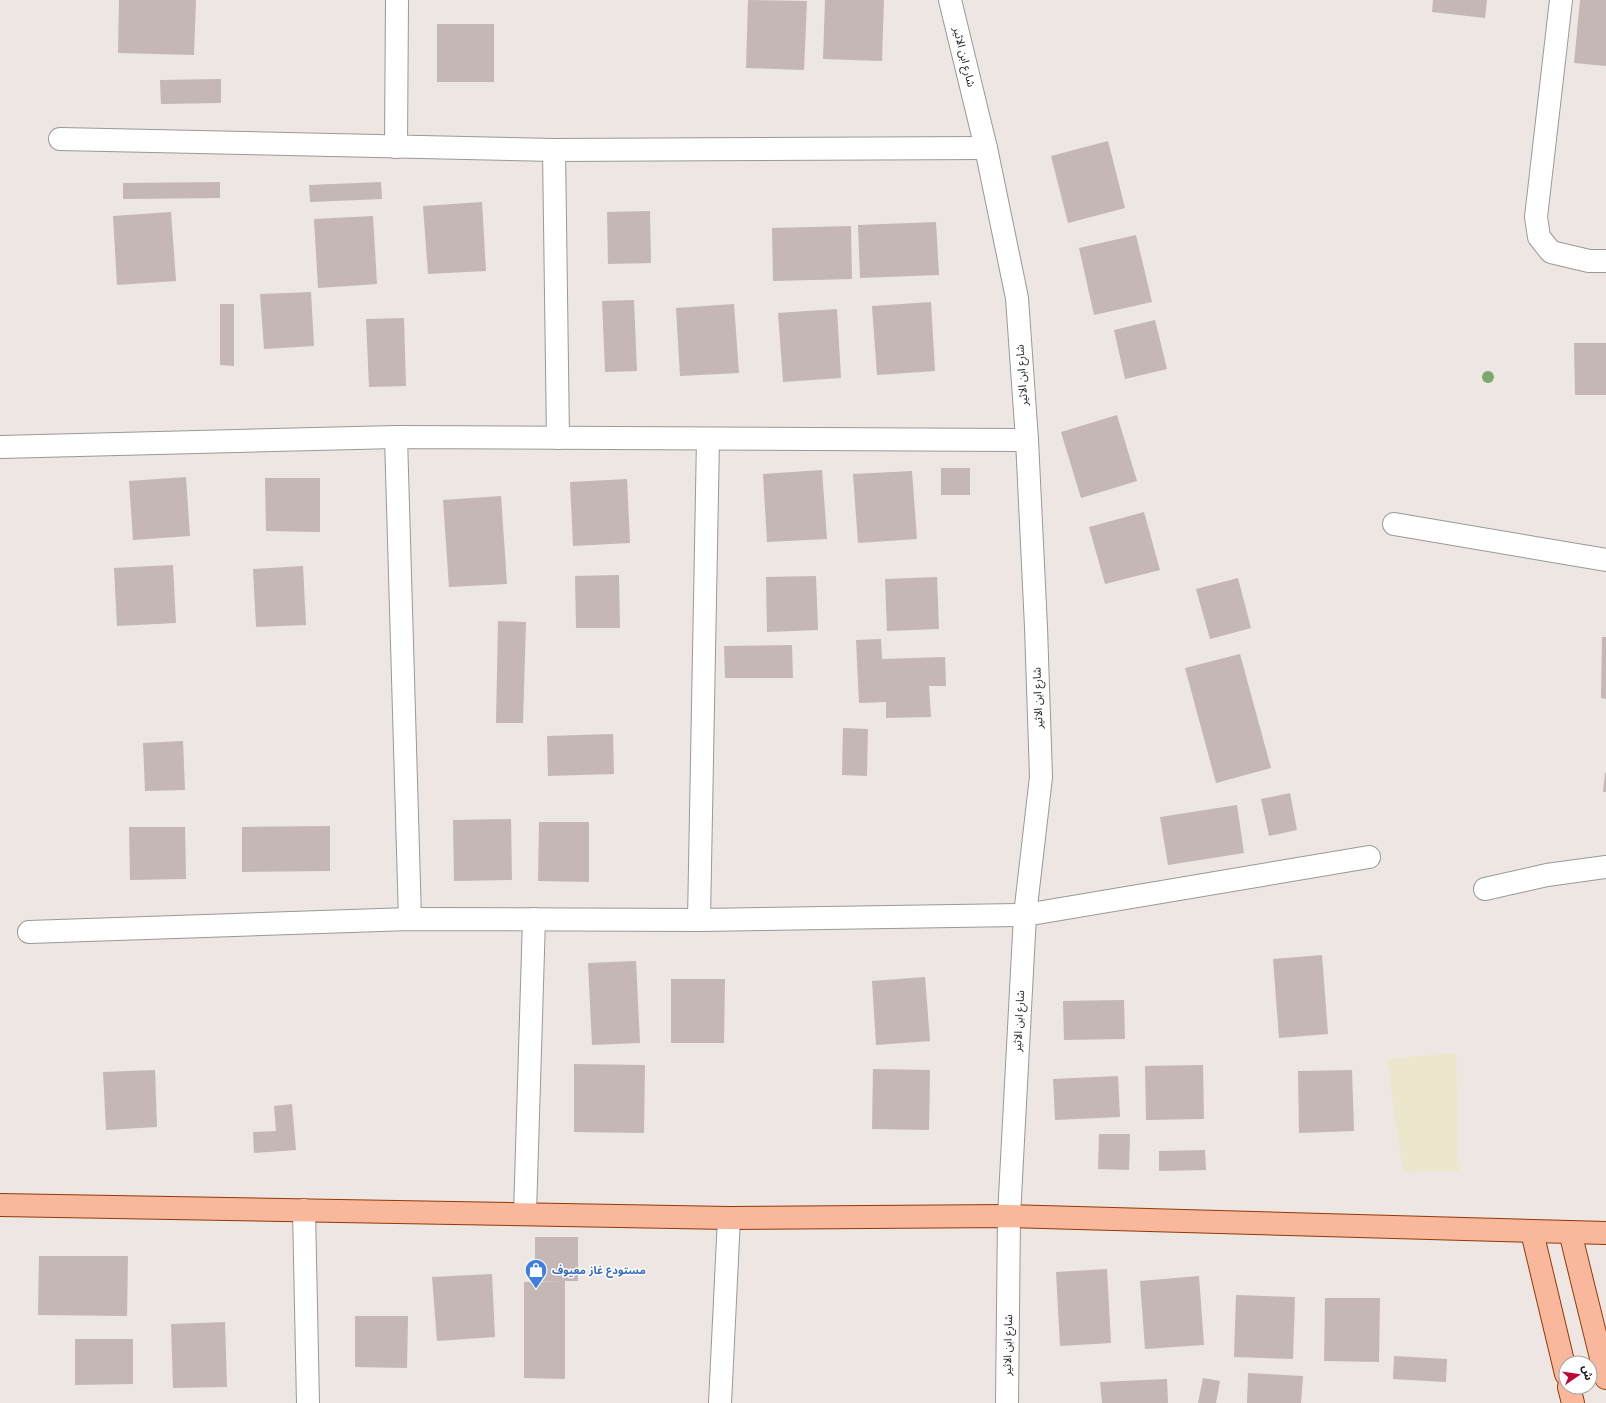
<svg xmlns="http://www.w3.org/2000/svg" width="1606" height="1403" viewBox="0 0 1606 1403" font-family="'Nunito Sans','Noto Sans Arabic',sans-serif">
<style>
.farmland{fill:#ece6cd}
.building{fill:#c5b7b6}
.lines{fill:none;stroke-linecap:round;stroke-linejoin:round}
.street-casing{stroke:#999;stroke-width:24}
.primary-casing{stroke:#903b05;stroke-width:24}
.street{stroke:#fff;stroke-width:22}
.primary{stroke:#f9b79c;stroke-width:22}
.tree{fill:#7da86d}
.labels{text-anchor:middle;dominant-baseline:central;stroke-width:3;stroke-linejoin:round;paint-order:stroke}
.street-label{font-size:11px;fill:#1c1c1c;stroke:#fff}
.shop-label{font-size:11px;font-weight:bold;fill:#366cbe;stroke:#fff;text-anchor:start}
</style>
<rect width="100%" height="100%" fill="#ede6e2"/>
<path class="farmland" d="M1456,1053l3,118 -56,1 -16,-113z"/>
<g class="building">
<path d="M119,0h77l-2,55 -76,-2z"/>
<path d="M748,0l59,1 -3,69 -58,-2z"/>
<path d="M825,0h59l-2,61 -59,-2z"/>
<path d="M1433,0h54l-2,18 -53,-6z"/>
<path d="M1580,0h26v66l-32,-3z"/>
<rect x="437" y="24" width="57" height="58"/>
<path d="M221,79v24l-60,1 -1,-24z"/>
<path d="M1108,141l17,67 -57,15 -17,-67z"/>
<path d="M220,182v16l-97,1v-16z"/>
<path d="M381,182l1,17 -72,3 -1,-17z"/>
<path d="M482,202l4,69 -58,3 -5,-68z"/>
<path d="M650,211l1,52 -43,1 -1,-52z"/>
<path d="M171,212l5,69 -59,4 -4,-69z"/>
<path d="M373,216l4,68 -59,4 -4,-69z"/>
<path d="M936,222l3,53 -79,3 -2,-53z"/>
<path d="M851,226l1,53 -79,2 -1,-53z"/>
<path d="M1136,235l16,67 -58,13 -15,-67z"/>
<path d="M311,292l3,54 -50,3 -4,-55z"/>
<path d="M634,300l3,71 -32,1 -3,-71z"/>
<path d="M931,302l4,69 -58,4 -5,-69z"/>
<path d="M220,304h14v62l-14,-1z"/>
<path d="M734,304l5,69 -59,3 -4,-68z"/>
<path d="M837,309l4,69 -58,4 -5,-69z"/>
<path d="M404,318l2,68 -37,1 -3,-68z"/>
<path d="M1155,320l12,49 -42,10 -11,-49z"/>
<path d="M1574,343h32v52h-31z"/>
<path d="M1117,415l20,66 -56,17 -20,-66z"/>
<rect x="941" y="468" width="29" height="27"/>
<path d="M822,470l5,69 -60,3 -4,-68z"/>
<path d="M912,471l5,68 -59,4 -5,-69z"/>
<path d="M186,477l4,59 -57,4 -4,-59z"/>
<path d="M265,478h55v54l-54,-1z"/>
<path d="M627,479l3,64 -57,3 -3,-64z"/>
<path d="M501,496l6,88 -58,3 -6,-87z"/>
<path d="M1144,512l16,58 -55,14 -16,-57z"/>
<path d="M173,565l3,58 -59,3 -3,-58z"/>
<path d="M303,566l3,59 -50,2 -3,-58z"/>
<path d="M619,575l1,53h-44l-1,-52z"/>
<path d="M816,576l2,54 -51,2 -1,-55z"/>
<path d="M937,577l2,52 -52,2 -2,-52z"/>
<path d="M1238,578l13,50 -41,11 -14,-50z"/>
<path d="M498,621l28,1 -3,101h-27z"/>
<path d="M1602,637h4v62l-5,-1z"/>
<path d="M881,639l1,20 63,-2 1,29h-17l2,31 -45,1v-16l-27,1 -3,-63z"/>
<path d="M792,645l1,33h-68l-1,-32z"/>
<path d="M1240,654l31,114 -55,15 -31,-115z"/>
<path d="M843,728l25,1 -1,47 -25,-1z"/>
<path d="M613,734l1,40 -66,2 -1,-40z"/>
<path d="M183,741l2,49 -40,1 -2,-48z"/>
<path d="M1605,773h1v19h-3z"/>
<path d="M1290,793l7,37 -28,6 -8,-37z"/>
<path d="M1237,805l7,48 -76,12 -8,-48z"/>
<path d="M511,819l1,61 -58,1 -1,-61z"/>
<path d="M539,822h50v60l-51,-1z"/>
<path d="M330,826v45l-88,1v-45z"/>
<path d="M129,827h56l1,52 -56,1z"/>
<path d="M1322,955l6,79 -49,4 -6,-79z"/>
<path d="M636,961l4,82 -48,2 -4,-82z"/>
<path d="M925,977l5,64 -54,4 -4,-64z"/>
<path d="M671,979h54l-1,64h-53z"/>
<path d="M1124,1000l1,39 -61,1 -1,-39z"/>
<path d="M574,1064l71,1 -1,68 -70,-1z"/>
<path d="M1203,1065l1,54 -58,1 -1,-54z"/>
<path d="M873,1069l57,1 -1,60 -57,-1z"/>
<path d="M155,1070l2,57 -51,3 -3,-58z"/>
<path d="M1352,1070l2,61 -55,2 -1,-62z"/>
<path d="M1118,1076l2,41 -65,3 -2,-41z"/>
<path d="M292,1104l4,46 -42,3 -1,-21 23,-1 -2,-25z"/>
<path d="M1099,1134h31l-1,36 -31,-1z"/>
<path d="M1205,1150l1,20 -47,1v-20z"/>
<path d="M535,1237h43v44h-13v98l-41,-1v-96l38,-1h-27z"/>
<path d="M39,1256h89l-1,60 -89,-1z"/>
<path d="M1107,1269l4,74 -51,3 -4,-74z"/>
<path d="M492,1274l3,63 -58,4 -5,-64z"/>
<path d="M1199,1276l5,69 -59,4 -5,-68z"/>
<path d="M1236,1295l59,2 -2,62 -59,-2z"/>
<path d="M1325,1298h55l-1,64 -55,-1z"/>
<path d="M355,1316h53l-1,52 -52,-1z"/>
<path d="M225,1322l2,65 -54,1 -2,-64z"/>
<path d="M75,1339h58v45l-58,1z"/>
<path d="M1394,1356l53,3 -1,23 -53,-3z"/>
<path d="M1248,1373l55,3 -2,27h-54z"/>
<path d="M1203,1378l17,3 -4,22h-18z"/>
<path d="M1167,1379l1,24h-66l-2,-21z"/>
</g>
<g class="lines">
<g class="street-casing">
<g id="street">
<path d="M950,0l36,148 31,150 10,142 9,187 5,150 -16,138 -16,301 -2,187"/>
<path d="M1561,0l-25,217 3,20 12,15 38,9h17"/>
<path d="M60,139l494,11 432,-2"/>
<path d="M396,147l1,-147"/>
<path d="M554,150l4,288"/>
<path d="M396,437l14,482"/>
<path d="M0,447l396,-10 631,3"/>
<path d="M1394,524l212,36"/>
<path d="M1485,889l62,-14 59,-8"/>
<path d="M699,920l9,-481"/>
<path d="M29,932l381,-13 289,1 326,-5 344,-58"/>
<path d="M304,1210l4,193"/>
<path d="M525,1214l9,-295"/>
<path d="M720,1403l9,-185"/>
</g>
</g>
<g class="primary-casing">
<g id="primary">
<path d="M0,1205l729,13 280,-2 597,17"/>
<path d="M1532,1232l34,142"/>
<path d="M1570,1232l36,146"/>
<path d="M1569,1387l4,16"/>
</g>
</g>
<use href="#street" class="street"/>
<use href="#primary" class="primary"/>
</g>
<circle class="tree" cx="1488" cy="377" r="6"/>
<defs>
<g id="shop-pin" transform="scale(1.15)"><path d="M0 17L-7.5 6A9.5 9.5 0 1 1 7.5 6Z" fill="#3f7fe0" stroke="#fff"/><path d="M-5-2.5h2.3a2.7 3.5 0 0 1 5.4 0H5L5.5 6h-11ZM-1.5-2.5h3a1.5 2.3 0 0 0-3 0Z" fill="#fff"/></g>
</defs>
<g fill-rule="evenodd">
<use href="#shop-pin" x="536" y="1270"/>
</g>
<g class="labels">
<g class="street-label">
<text transform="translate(964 57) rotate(76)">شارع ابن الاثير</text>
<text transform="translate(1022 375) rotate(-94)">شارع ابن الاثير</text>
<text transform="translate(1038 698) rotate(-92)">شارع ابن الاثير</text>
<text transform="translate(1019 1021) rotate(-87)">شارع ابن الاثير</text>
<text transform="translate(1008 1345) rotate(-89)">شارع ابن الاثير</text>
</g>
<g class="shop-label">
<text x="552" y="1270">مستودع غاز معيوف</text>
</g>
</g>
<g transform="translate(1578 1375) rotate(77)"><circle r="19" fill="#ffffff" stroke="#a4a4a4"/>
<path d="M0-3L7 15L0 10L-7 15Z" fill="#c2063a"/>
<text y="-6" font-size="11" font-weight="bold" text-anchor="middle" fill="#1c1c1c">ش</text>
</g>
</svg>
